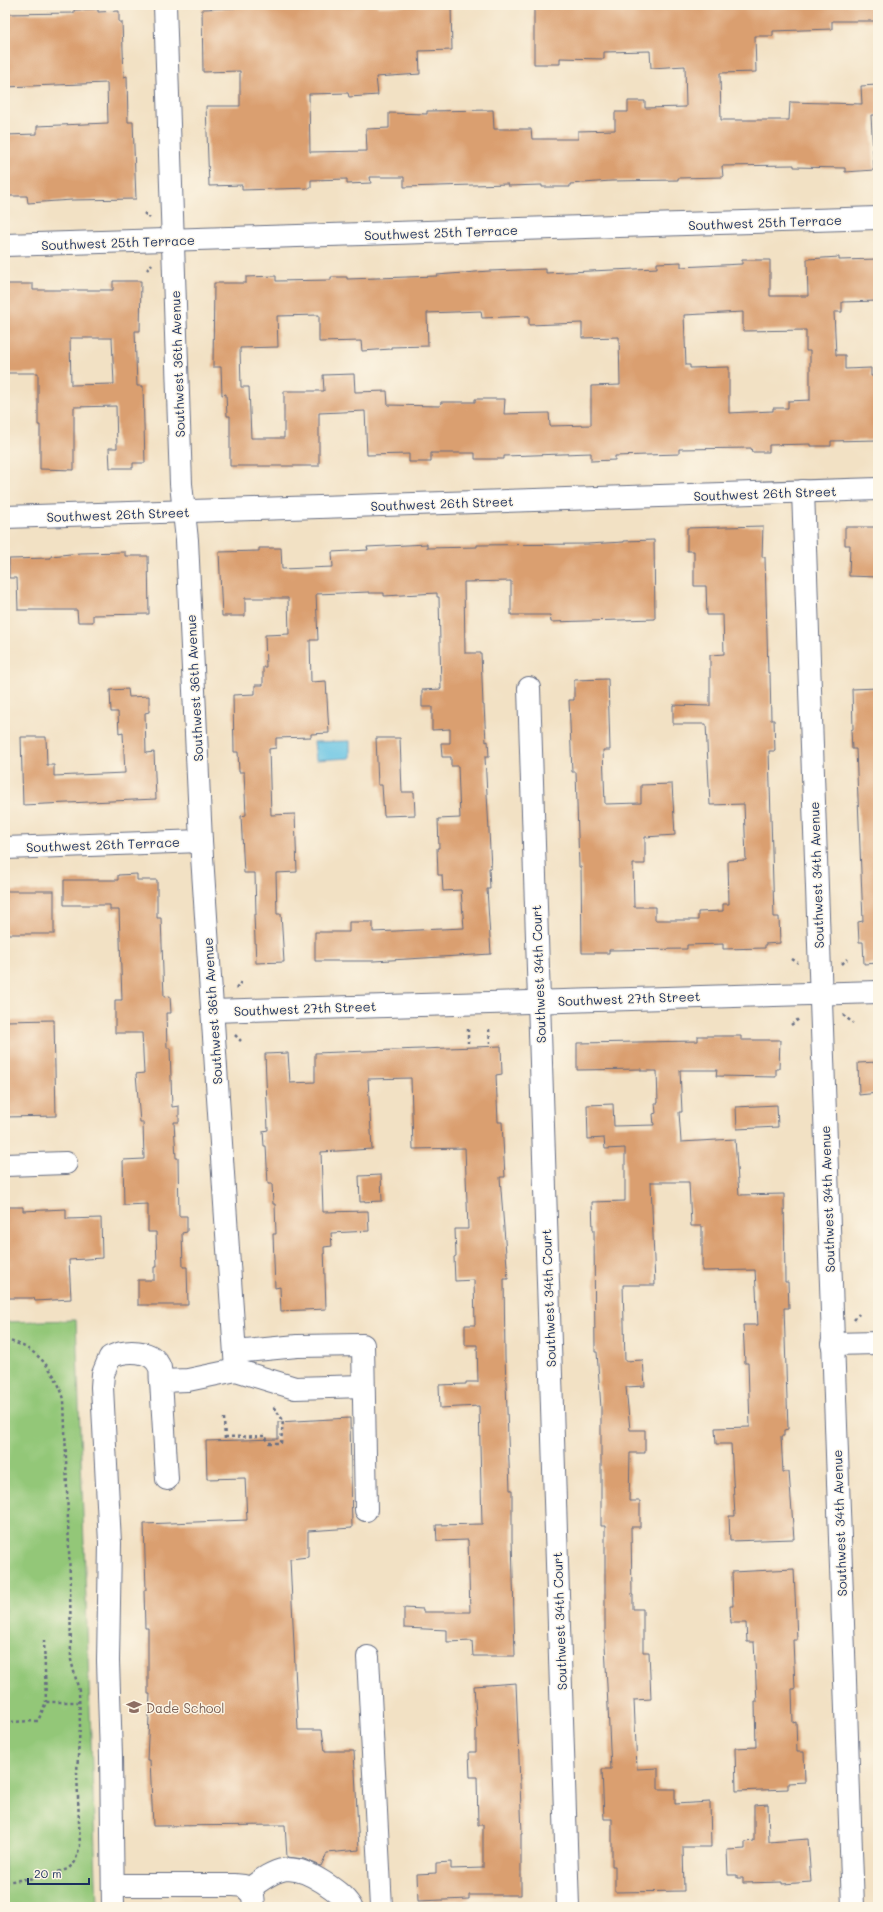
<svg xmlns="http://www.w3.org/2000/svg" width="883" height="1912" viewBox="0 0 883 1912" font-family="Mali,sans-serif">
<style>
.green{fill:#93c778;stroke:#577b6b}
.water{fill:#67c5e5;stroke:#417aa2}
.building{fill:#da9f6f;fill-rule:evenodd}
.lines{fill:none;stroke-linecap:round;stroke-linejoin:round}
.minor-casing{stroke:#666d82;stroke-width:24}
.path{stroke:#666d82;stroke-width:2.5;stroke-dasharray:3 3;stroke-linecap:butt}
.minor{stroke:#fff;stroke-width:22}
.labels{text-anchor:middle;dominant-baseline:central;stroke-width:3;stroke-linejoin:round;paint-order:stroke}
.street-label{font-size:13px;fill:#1b2f5e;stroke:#fcf5e5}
.education-label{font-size:13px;fill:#785e54;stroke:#fcf5e5;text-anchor:start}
</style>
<rect width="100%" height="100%" fill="#fcf5e5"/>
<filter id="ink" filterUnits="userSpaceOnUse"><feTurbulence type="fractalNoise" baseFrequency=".025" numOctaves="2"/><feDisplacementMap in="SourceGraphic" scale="8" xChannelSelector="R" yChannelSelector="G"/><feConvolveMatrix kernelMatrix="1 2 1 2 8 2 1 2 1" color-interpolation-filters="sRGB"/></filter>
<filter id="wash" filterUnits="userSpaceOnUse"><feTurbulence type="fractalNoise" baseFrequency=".012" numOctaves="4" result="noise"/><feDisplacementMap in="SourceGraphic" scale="16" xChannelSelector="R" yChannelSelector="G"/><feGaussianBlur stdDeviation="0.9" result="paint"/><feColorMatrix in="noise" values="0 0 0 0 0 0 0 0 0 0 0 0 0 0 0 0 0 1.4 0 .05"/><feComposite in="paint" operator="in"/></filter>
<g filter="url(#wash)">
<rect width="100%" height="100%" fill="#f2e1c4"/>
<path class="green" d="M76,1320l21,587h-92v-585z"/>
<path class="water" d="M350,741v17l-34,2 -2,-18z"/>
<g id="blocks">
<g class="building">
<path d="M235,5h142l1,2 73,-2 1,45 -33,1 1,23 -44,3 2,18 -29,2 -1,-4 -39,1 1,58 57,-1 -1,-22 23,-1v-15l38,1v-3l66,-1 1,19h37l1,10h46v-8l37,-1v-18h13v-11h17v7l41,-1 -1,-41 -34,2 -1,-17 -46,1v7l-44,-1v6h-26v-59h344v16h-46v8l-59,2v5h-18l1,36 -36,1 1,47h68l1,-18 72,2 -1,-18 16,-1 1,30h-7l3,55 -29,2v-4l-51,-1v-2l-72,1 1,11 -45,1v2l-67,1 -41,3v3h-28v-2l-34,1v-2l-104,3v-10h-34l1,6 -24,1v-5l-36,1v8l-69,2v-5l-33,1 -3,-80h34v-35l-37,1 -1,-63 33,-1z"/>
<path d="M98,9v3l21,-1v11h3l2,55 3,-1 1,46h5l3,77 -64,1 -44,3 -1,-7h-22v-61l32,-1v-8l71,-3 -1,-40 -102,4v-73l69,-1v-3z"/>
<path d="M839,257v3l39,-1v42l-36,1v10h-8l2,43h9v14l26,-1v8h7v64l-47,1v5h-21v-2l-41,1v7h-17l-1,-4 -72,1v5l-64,2v4l-24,1v-8l-87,3v3h-29v-6h-44v9h-22v-8l-42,1 -2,-44 -46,2v53h-89v-50h-3l-1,-22 -4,1 -1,-28h-8l1,-84h32v-6l30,-1v5l55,-1v-3h16v2l90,-3v-1l52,-4 57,-2v4l111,-5v-5l24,-1v5l61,-3v-4h28v36h38l-1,-37zM481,311l1,7 47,-2v9l53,-2v15l37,-1 1,48 -29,1v39l-41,1 -1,-13 -45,1 1,-15h-30v3h-34l-1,4 -52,-1 -1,-14 -32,1 -1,-18 -31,1 1,16h-40v47h-33l-2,-51h-8l-1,-39 38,-1 -1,-31 42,-1v27l42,-1 1,10 29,-2v-2l37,-1 -1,-33zM743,312v19l63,-1v21h4v49l-22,1v7h-15v3l-44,2v-46l-39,1v-3h-4l-2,-50z"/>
<path d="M113,281h28l-1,50h-5l2,55h6l2,77h-12v5h-23l-1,-20h8l-1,-42 -42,1v63l-34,-1v-44h-2v-52h-33l2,-89h26v6h80zM70,338h42l2,46 -43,1z"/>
<path d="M763,526l-1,31h3l3,116h2l1,47h3l1,31h-6l5,166h5l1,26 -15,1v4l-42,1v-5l-36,1v4l-78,1v3h-27l-1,-86h-2l-3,-95h-4l-3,-72h5v-20l34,-1 2,71h-7l2,54 36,-1v-18l31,-1 3,51 -30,2v27h-12l1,43h21v13h43v-8l25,-1v-7h6l-1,-43 18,-1 -2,-56 -34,1 -4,-81h-33v-19l37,1v-51l14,-1 -1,-39h-16l-1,-29h-12v-35h-7v-23z"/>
<path d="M845,527h33v50l-29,-1 1,-31h-5z"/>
<path d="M654,540l1,79 -104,3 -1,-7h-39v-34l-47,1 1,71h16l2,52h1l2,37 2,-1 1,16h-4l6,111h-2l1,21h-3l4,65 -117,7h-59v-29h34v-10h24v10l91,-4 -3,-38 -18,1 -1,-16h-4l-1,-27h2l-1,-29 22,-1 -2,-52h-7v-9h-9l-1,-14h9v-14l-18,1v-23h-10v-17l19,-1 -2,-92h-2v-4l-53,3v-3h-15v-1l-53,2 2,46h-8l1,42 15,-1 3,52 -18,1v3l-35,1v10l-7,1 2,66 24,-1 2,58 -21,1 1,41h4l3,48 -28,1 -2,-48h2l-1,-42h-11l-3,-57 5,-1 -2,-43h-5l-1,-20h-4l-1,-57 22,-1v-9h8v-18h3l-1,-32 24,-1 -1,-36h-43v18h-23l-3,-64 40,-1v-3h22l1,21 51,-2 -1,-15 36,-2 -1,-3 60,-3v4l50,-1v-2l110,-1 37,-2v-1z"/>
<path d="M125,552v4h23l1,58 -56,1v7h-15l-1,-12h-59l-1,-32h-8v-19l42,-1v-2l29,-3z"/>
<path d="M878,688v275l-14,1 -1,-22h-4l-1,-20 5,-1 -7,-172h-4l-1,-19 2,-1 -1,-40z"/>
<path d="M128,689l1,8 20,-1v16l-4,1 1,40 8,-1 2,47 -133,6 -2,-68h25l1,28h7v11l71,-3 -2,-40 -4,1 -1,-22h-7l-1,-22z"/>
<path d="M376,738h24l2,54h12l1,23 -31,1 -2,-31h-4z"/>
<path d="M137,874v6h20v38h4l3,79 6,-1 1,17h-5l1,35h3l2,59 7,-1v16h-5l2,36h2l1,58h8v16l-5,1 1,34h4l1,38h-50v-25h16v-13h3l-1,-35h-8v-28l-24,1 -1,-45 21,-1 -1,-37h-3l-4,-48 8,-1 -2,-40h-27v-33h7l-3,-90h-9v-5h-46v-25h54v-5z"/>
<rect x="5" y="891" width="49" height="43"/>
<path d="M54,1020l2,96 -51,1v-96z"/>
<path d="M698,1036h43v4h39l-1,29h-3v8l-60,-1 1,-6h-37l2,42h-3l2,30 54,-3 4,56 45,-1 1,88h3l1,26h-5l4,121 -4,1v6h-3l2,36h6l5,67 -64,2 -1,-25h6l-4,-72h-15l-1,-16 35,-1 -2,-64h-3l-2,-38h15l-3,-55 -53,1v-45h-11l-2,-44h-38l4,103h-32l2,76 18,-1 2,26 -19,1 4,43h15v23h-15l-1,48h11v26h-9l1,68h1v14h10v43h6l2,47 -17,1 3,69 21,-1v21h17v15l35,-2 1,45h-28l1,44 -69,1v-26h-3v-47h-8l-2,-50h9l-6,-125v-118h-4v-118l-4,-56h-2l-1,-122h-1l-1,-28 33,-1v-53l-20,1 -1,-11 -16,1 -1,-34 26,-1 1,22 40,-1 -1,-11 3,-1 -1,-10h3l-1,-32h-16v-2l-64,1v-27l121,-2z"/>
<path d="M501,1046l1,28 -6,1 2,47h4l3,55h-5l8,102h-4l1,78 5,133h2v48l3,118h-42l-1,-15 -25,1v-12l-43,-2v-20l19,1v3h47l-2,-72 -31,1 -1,-16 46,-1 -3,-118 -39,2 -1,-23 27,-1v-2h12l-1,-37h-12v-20h10l-1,-45 -19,1 -1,-24 2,-1 -1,-27h13l-3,-81 -52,1 -2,-71 -43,1 4,70 -51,3 2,60 45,-1 1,20 -38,2 1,13 -8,1 2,62 -45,2 -1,-24 -5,1 -2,-54h3l-1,-30h-2l-1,-20h-4l-2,-38h-2l-1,-15 5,-1 -3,-76 23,-1 2,30 25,-1v-29z"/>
<path d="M878,1062v31l-19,2 -1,-32z"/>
<path d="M777,1105l1,22 -41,2 -1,-22z"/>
<path d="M381,1175l1,26 -22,1 -1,-26z"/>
<path d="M5,1207h18v4l43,-2v10l35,-1 1,40 -33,2 2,39 -36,2 -1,-3h-29z"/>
<path d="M350,1418l2,110 -44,3v26l-18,2 8,171h24l3,21h29l5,99 -32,3 -6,13 -17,-7 -17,-2 -2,-32 -132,1 -3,-66h-3l3,-66h-2v-66h-3l-1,-38h2l-2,-66 103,-4 -2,-42 -38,1 -1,-38 72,-2v-17z"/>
<path d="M794,1569l3,71h-4l2,49h-3l1,34 3,-1 1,30h7l1,30 -17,1v6l-52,2 -1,-43 21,-1 -1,-45h2l-3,-60h-7l-1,-19h-15l-1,-17h3l-1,-34z"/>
<path d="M516,1683l6,151h-1v61h-52v4l-51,2 -1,-27 19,-1v-10l15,-1v7l32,-1v-43h-5l-1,-48h-7l-1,-25h7v-22l1,-1 -3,-43z"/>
<path d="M768,1804l1,38 39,-3 3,43 -28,2v-2l-40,1v-5h-6v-3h-9l-1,-25 18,-1v-7l9,-1v-36z"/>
</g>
</g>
</g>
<g filter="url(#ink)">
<use href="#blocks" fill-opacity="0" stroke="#666d82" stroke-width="1"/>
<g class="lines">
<g class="minor-casing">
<g id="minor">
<path d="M165,5l16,479 6,56 14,301 35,529"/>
<path d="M5,245l873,-27"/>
<path d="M803,491l50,1416"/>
<path d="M5,517l873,-28"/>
<path d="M529,688l39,1219"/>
<path d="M5,848l196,-7"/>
<path d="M212,1011l666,-19"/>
<path d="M5,1165l61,-2"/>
<path d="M832,1344l46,-1"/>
<path d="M235,1352l62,-6 66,-1 3,165"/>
<path d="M167,1479l-6,-98 27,-1 48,-10 59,18 68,-2"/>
<path d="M368,1657l13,250"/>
<path d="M113,1885h121l10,1 9,9 1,12"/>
<path d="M248,1890c29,-23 43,-29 75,-8 11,7 21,14 28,25"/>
<path d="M113,1907l-2,-151 -3,-95 2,-118 -8,-156 1,-13 7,-17c15,-7 43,-9 50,11 1,4 0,10 1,13"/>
</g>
</g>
<g class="path">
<path d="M144,213l6,5"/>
<path d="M147,270l5,-6"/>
<path d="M792,959l6,4"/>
<path d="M842,964l5,-5"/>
<path d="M236,989l5,-7"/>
<path d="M843,1015l10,8"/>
<path d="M791,1025l9,-7"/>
<path d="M468,1029v14"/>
<path d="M489,1029l1,14"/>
<path d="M235,1035l6,6"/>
<path d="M854,1320l5,-6"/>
<path d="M5,1340c31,6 50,30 59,59l6,181 1,80 8,31 1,35 -3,46 3,74 -5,16 -7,7 -27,8 -36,5"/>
<path d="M224,1418l1,23"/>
<path d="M225,1437l40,-1 4,7h12l2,-23 -11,-15"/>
<path d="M44,1640l2,62"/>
<path d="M5,1722l33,-1 8,-19h34"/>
</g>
<use href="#minor" class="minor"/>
</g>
</g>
<defs>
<g id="school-bare" transform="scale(1.2)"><path d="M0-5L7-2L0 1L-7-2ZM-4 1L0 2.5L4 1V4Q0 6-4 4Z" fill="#8d6e63" stroke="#fcf5e5" stroke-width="2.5" paint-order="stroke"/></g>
</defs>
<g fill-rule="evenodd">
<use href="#school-bare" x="134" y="1707"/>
</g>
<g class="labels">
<g class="street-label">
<text transform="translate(765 222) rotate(-2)">Southwest 25th Terrace</text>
<text transform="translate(441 232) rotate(-2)">Southwest 25th Terrace</text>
<text transform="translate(118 242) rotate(-2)">Southwest 25th Terrace</text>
<text transform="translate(177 364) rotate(-92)">Southwest 36th Avenue</text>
<text transform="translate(765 493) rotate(-2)">Southwest 26th Street</text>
<text transform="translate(442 503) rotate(-2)">Southwest 26th Street</text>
<text transform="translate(118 514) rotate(-2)">Southwest 26th Street</text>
<text transform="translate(194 688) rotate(-93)">Southwest 36th Avenue</text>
<text transform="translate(103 844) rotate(-2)">Southwest 26th Terrace</text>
<text transform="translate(816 875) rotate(-92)">Southwest 34th Avenue</text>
<text transform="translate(538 974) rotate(-92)">Southwest 34th Court</text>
<text transform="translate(629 998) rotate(-2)">Southwest 27th Street</text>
<text transform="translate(305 1008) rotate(-2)">Southwest 27th Street</text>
<text transform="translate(212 1011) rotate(-94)">Southwest 36th Avenue</text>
<text transform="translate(827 1199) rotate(-92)">Southwest 34th Avenue</text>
<text transform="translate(548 1298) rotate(-92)">Southwest 34th Court</text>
<text transform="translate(839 1523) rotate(-92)">Southwest 34th Avenue</text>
<text transform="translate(559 1621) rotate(-92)">Southwest 34th Court</text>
</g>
<g class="education-label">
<text x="146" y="1707">Dade School</text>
</g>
</g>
<rect width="883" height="1912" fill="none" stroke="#fcf5e5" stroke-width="20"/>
<path d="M28 1878v6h61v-6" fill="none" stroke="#1b2f5e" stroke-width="2"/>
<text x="34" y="1878" font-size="12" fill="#1b2f5e" stroke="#fcf5e5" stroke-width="3" paint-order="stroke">20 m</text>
</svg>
